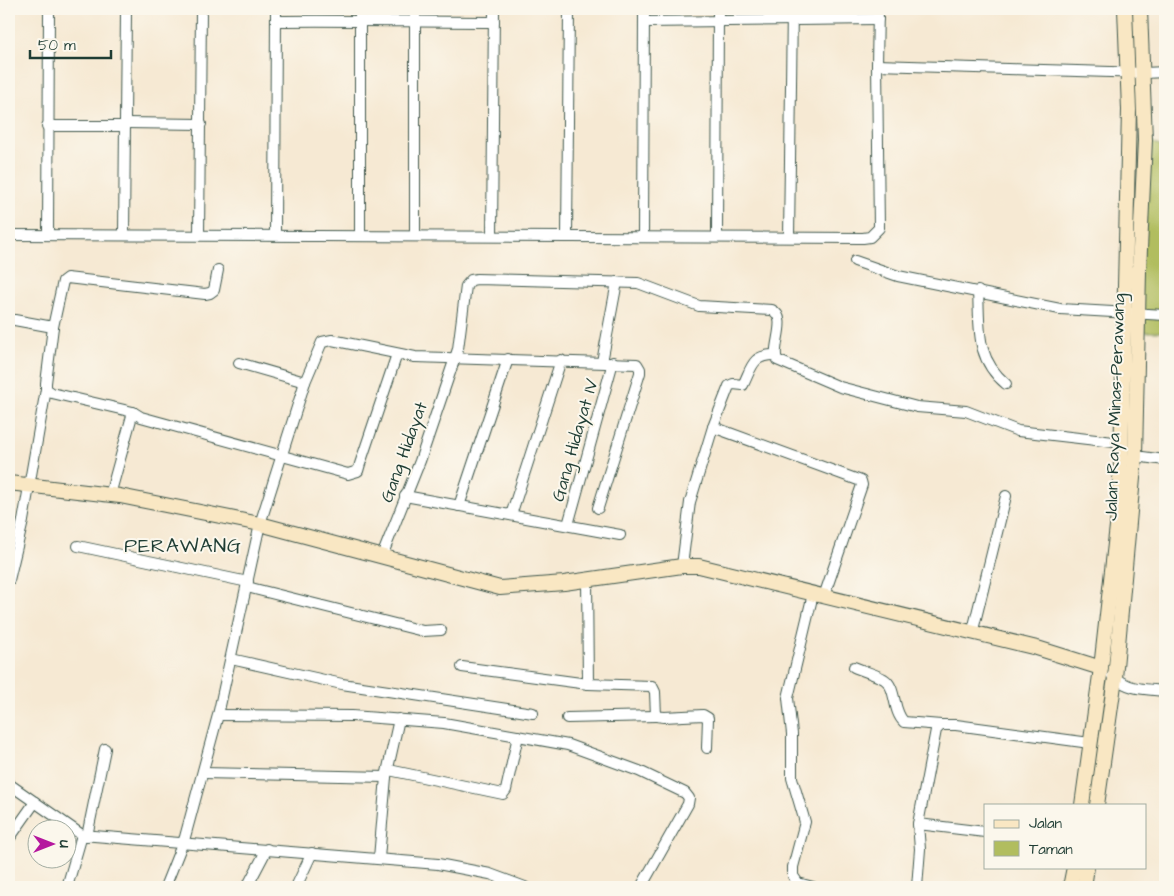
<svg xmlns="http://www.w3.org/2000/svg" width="1174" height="896" viewBox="0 0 1174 896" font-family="'Architects Daughter',sans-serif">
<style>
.green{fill:#b1bd5f;stroke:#687d4a}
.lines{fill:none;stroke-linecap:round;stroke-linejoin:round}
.street-casing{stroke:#3f574c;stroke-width:12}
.secondary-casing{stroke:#3f574c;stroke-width:16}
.street{stroke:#fff;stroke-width:10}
.secondary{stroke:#f9e7c3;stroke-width:14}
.labels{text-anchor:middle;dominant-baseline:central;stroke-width:4;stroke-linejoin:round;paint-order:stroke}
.street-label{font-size:18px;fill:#1f3d34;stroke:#fbf7ec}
.quarter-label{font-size:20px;letter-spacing:1px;fill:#1f3d34;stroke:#fbf7ec}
</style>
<rect width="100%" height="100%" fill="#fbf7ec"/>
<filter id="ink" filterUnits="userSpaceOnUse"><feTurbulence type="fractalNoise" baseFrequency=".02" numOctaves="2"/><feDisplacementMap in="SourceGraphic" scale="10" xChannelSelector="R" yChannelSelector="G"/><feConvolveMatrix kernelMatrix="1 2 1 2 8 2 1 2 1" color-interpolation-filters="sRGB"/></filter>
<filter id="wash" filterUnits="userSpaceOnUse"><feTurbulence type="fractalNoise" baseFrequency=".0096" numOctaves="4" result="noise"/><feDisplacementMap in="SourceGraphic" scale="20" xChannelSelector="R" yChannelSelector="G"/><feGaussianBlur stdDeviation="1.12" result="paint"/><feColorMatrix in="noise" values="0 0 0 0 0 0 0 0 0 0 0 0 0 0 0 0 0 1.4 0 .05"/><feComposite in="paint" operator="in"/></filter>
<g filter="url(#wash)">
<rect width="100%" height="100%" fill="#f6e9d3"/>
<path class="green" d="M1140,135l25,14v183h-30z"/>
</g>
<g filter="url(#ink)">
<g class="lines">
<g class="street-casing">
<g id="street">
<path d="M276,21c73,-1 145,1 218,1"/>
<path d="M644,22l234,-3"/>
<path d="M877,65l1,-56"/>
<path d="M125,123l76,1"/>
<path d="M47,126h78"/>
<path d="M9,235l854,3 7,-1 9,-9 -2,-163 267,8 21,-1"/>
<path d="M48,235l1,-226"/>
<path d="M124,235l2,-226"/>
<path d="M199,235l2,-226"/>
<path d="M275,235l1,-226"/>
<path d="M360,235v-226"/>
<path d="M415,235v-226"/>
<path d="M492,236l2,-227"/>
<path d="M567,236l2,-227"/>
<path d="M643,237l1,-228"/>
<path d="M717,237l1,-228"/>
<path d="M789,237l3,-228"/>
<path d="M855,261l43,15 162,33 105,6"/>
<path d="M978,291c2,38 -3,67 28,93"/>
<path d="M9,319l44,8 -7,56v6l6,4 81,19 8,5 207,57 10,-3 2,-7 37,-110"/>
<path d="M53,327l10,-46 4,-3 138,16 5,-1 4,-3 4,-20"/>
<path d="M602,362l15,-80"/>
<path d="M239,363l66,19"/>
<path d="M713,427l16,-41 4,-2 10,1c9,-18 9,-30 31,-30"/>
<path d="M1135,456l30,4"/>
<path d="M110,495l23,-83"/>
<path d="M405,496l215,39"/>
<path d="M459,506l49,-147"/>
<path d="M511,515l50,-155"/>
<path d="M568,525l45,-163"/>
<path d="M78,546l170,36"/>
<path d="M382,556l38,-95 38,-112 8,-63 5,-6 6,-1 161,4 61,23 73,4c17,8 -1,37 5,50l63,27 77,20 49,4 52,20 104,12"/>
<path d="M682,566l8,-64 23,-75 148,54 1,4 -38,111"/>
<path d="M587,579l1,105 64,2 3,6 1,24 8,1 39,-2 5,3 -1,30"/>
<path d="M9,580l14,-59 23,-132"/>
<path d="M247,587l176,44 18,-1"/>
<path d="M972,634l34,-138"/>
<path d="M231,659l111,25 191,29"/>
<path d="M462,667l126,17"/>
<path d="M854,667c9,4 21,7 30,12 13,8 8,32 20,43l37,3"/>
<path d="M1112,676c18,14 31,13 53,15"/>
<path d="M218,715l134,1 92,7 124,22 71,26 46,22 4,5 -1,6 -47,83"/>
<path d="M567,718l89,-2"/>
<path d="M389,770l114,24 3,-4 12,-54"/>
<path d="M203,773l183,4"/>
<path d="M9,784l73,51 356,29 52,10 35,13"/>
<path d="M918,824l67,8"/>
<path d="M87,836l18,-87"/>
<path d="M9,839l26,-37"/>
<path d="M379,858l7,-81 13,-58"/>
<path d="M67,887l15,-52"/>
<path d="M165,887l20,-50 33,-122 42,-191 45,-142 17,-40 10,-2 83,17 222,7 3,5v4l-42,135"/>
<path d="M247,887l20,-38"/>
<path d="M296,887l16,-34"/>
<path d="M813,887l-15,-4 -5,-7v-9l12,-45 -13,-44v-44l-4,-36 25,-104"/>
<path d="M917,887l3,-38 -2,-25 18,-94 5,-5h15l134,18"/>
</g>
</g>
<g class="secondary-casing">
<g id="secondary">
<path d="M9,483l111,13 140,28 240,64 64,-5 118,-17h17l338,82 64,20"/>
<path d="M1082,805l19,-137 16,-142 4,-63 8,-353 -4,-101"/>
<path d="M1097,805l18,-127 20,-222 4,-185 6,-131 -5,-131"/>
<path d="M1070,887l4,-20"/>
<path d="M1084,887l3,-20"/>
</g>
</g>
<use href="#street" class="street"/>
<use href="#secondary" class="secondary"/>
</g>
</g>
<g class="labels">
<g class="street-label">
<text transform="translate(1115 407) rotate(-88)">Jalan Raya Minas-Perawang</text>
<text transform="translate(575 440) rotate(-74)">Gang Hidayat IV</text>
<text transform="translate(404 452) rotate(-70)">Gang Hidayat</text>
</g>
<g class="quarter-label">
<text x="183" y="546">PERAWANG</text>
</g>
</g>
<rect width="1174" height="896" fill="none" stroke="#fbf7ec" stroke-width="30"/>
<rect x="984" y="804" width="162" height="65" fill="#fbf7ec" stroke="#a3ada2"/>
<rect x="994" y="820" width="25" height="8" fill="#f9e7c3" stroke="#a3ada2"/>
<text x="1029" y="828" font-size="15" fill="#1f3d34">Jalan</text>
<rect x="994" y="841" width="25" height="15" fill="#b1bd5f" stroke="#a3ada2"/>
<text x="1029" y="854" font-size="15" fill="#1f3d34">Taman</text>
<g transform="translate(52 844) rotate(90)"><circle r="24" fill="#fbf7ec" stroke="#a3ada2"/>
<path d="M0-4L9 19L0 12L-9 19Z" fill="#b5179e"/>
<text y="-8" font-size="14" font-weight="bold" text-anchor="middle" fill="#1f3d34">U</text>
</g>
<path d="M30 50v8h81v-8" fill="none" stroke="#1f3d34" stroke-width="2.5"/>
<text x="38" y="50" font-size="15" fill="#1f3d34" stroke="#fbf7ec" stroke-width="4" paint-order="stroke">50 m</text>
</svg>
